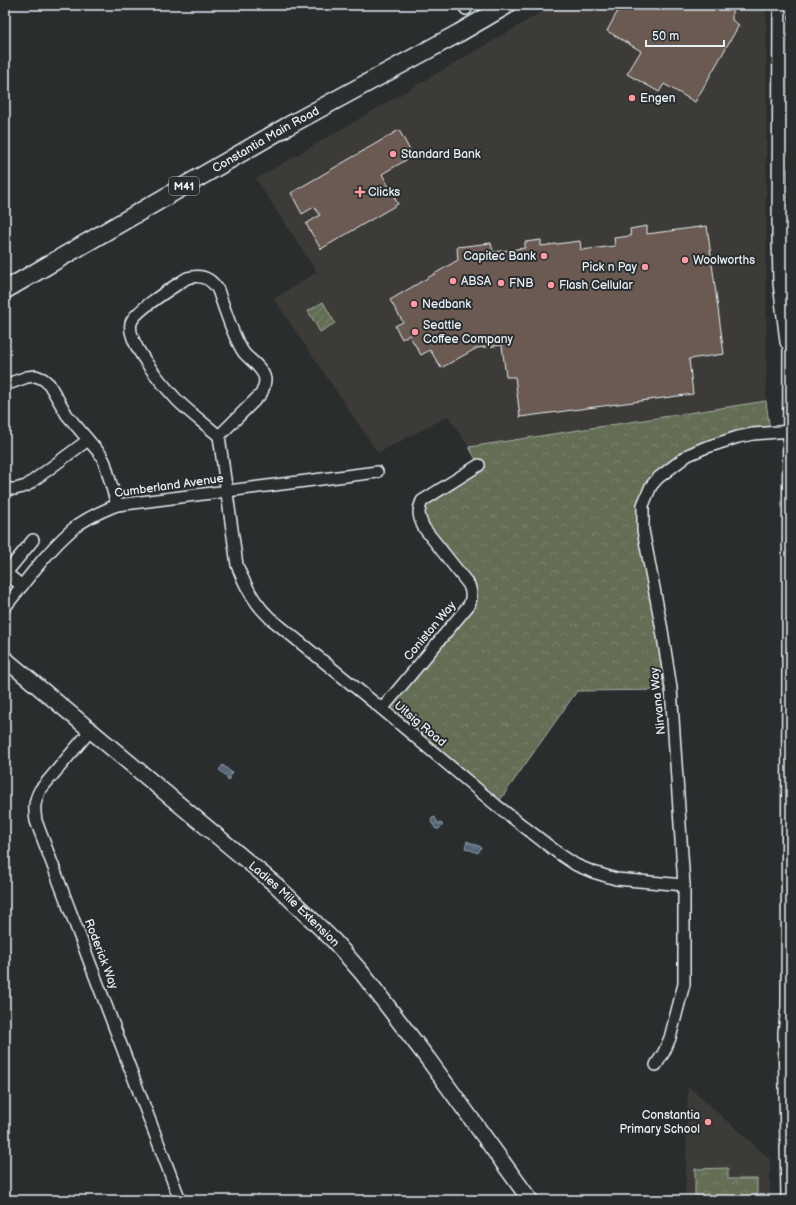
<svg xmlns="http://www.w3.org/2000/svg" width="796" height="1205" viewBox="0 0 796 1205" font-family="'Balsamiq Sans',sans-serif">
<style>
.built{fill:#3d3a38}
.forest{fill:url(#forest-crowns);stroke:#a6b0a6}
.garden{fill:url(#garden-furrows);stroke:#a6b0a6}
.water{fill:url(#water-waves);stroke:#8f9daa}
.building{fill:#6a5a51;stroke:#e8f1f8}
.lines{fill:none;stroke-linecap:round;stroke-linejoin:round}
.minor-casing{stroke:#e8f1f8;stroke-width:14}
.tertiary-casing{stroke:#e8f1f8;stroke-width:16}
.secondary-casing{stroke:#e8f1f8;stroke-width:18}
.primary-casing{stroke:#e8f1f8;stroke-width:20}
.minor{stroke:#2a2d2e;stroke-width:11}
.tertiary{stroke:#2a2d2e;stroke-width:13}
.secondary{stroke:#2a2d2e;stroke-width:15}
.primary{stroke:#2a2d2e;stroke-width:17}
.poi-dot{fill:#ff9aa2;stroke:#2a2d2e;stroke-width:1.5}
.labels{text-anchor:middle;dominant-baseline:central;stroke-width:4;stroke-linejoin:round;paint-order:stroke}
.shield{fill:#2a2d2e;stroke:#afb6bb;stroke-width:1}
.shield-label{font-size:11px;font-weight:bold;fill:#e8f1f8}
.poi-label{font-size:12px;fill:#e8f1f8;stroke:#2a2d2e;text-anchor:start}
.street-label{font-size:12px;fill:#e8f1f8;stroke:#2a2d2e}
</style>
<defs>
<pattern id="forest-crowns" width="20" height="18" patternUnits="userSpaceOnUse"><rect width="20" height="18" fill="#646e55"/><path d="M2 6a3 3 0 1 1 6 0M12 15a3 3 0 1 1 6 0" fill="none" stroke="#7a836e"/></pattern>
<pattern id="garden-furrows" width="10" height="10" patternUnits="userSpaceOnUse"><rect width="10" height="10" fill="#646e55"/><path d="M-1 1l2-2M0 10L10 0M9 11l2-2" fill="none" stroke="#7a836e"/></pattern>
<pattern id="water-waves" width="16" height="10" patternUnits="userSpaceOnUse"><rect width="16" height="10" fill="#536576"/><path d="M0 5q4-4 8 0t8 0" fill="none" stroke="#6c7c8a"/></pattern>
</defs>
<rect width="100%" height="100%" fill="#2a2d2e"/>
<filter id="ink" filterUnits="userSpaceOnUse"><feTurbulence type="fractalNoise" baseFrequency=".025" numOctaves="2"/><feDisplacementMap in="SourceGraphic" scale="8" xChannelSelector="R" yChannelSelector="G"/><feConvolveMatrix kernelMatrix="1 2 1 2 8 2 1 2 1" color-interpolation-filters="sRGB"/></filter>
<g filter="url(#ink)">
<g class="built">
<path d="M554,5h212v396l-297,46 -21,-31 -70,37 -104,-154 43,-27 -61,-93z"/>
<path d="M688,1086l82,73v41h-85z"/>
</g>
<g class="forest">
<path d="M766,401l4,30 -71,21 -43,30 -12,25 28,183 -95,1 -79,112 -116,-94 90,-113 -48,-68 -5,-20 60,-43 -10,-18z"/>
<path d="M728,1168v11h29v21h-62v-31z"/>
</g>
<path class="garden" d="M323,302l12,21 -15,9 -12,-21z"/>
<g class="water">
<path d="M223,765l9,8 -3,4 1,1 -2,3 -2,-5 -7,-6z"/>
<path d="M435,817l3,6h3l2,2 -4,4h-3l-5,-7 1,-4z"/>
<path d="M467,841l14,6 -3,6 -13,-5z"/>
</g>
<g class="building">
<path d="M621,5h111v15l7,5 -44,77 -31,-18 -5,8 -32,-18 14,-23 -34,-20z"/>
<path d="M399,130l14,26 -31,18 16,30 -77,45 -15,-25 14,-9 -6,-8 -12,7 -11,-21z"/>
<path d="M647,226v8l60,-8 17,128 -35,5 4,35 -173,23 -5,-40h-9l-4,-32 -25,3 -36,20 -11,-18 -9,5 -12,-20 -7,4 -7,-13 8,-4 -13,-22 68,-40 -1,-13 34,-4 2,9 32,-4v-6l16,-2v6l39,-5 1,9 34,-4 -1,-8 17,-2 -1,-7z"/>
</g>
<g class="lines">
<g class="minor-casing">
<g id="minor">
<path d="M463,5l3,4"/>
<path d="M5,385l22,-8 9,-1 7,3 6,5 18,31 34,40 4,8 12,42"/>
<path d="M219,436l42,-42c2,-4 4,-10 4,-15 -2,-11 -14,-18 -21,-26 -10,-13 -20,-46 -26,-63 -7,-12 -17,-16 -31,-12 -12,8 -53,33 -56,45 -5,20 33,63 46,77 13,13 28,24 42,36l18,129c8,21 17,38 33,53l112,91 114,96 62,48 18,12 17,7 23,7 68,6"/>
<path d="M5,489h10l11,-3 62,-46"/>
<path d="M22,586l-16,-13 27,-33"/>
<path d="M5,607c22,-27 42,-56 69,-79 12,-10 28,-17 43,-23l260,-33"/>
<path d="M382,709l87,-104c3,-7 3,-12 0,-20l-45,-57c-5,-10 -7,-17 -2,-27l57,-36"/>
<path d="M91,730l-51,60c-6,11 -6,19 -4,31l144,379"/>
<path d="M656,1065l8,-13 6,-14 14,-54v-99l-13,-197 -9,-58 -19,-100v-25l8,-19 7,-8 30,-23 16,-7 34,-11 15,-3 37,-3"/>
</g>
</g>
<g class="tertiary-casing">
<path id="tertiary" d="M780,162l11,-1"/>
</g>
<g class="secondary-casing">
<g id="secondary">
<path d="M781,5l-1,232 1,46 7,59"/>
<path id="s1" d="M5,659l272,227 57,55 28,32 66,86 102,141"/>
<path d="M789,1200l-3,-167 3,-26 2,-675"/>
</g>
</g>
<g class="primary-casing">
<g id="primary">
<path id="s2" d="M5,290l281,-163 173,-94 48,-28"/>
</g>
</g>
<use href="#minor" class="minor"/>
<use href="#tertiary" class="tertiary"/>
<use href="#secondary" class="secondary"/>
<use href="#primary" class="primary"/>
</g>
</g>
<g class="poi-dot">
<circle cx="632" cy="98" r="4"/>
<circle cx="393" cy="154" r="4"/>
<path d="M358 186h4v4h4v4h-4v4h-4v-4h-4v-4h4z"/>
<circle cx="544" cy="256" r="4"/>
<circle cx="685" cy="260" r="4"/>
<circle cx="645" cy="267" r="4"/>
<circle cx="453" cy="281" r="4"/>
<circle cx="501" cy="283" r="4"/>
<circle cx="551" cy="285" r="4"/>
<circle cx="414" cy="304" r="4"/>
<circle cx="415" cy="332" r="4"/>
<circle cx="708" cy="1122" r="4"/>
</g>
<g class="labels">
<rect class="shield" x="169" y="177" width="30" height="18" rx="3"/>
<g class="shield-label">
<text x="184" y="186">M41</text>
</g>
<g class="poi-label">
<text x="640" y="98">Engen</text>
<text x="401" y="154">Standard Bank</text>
<text x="368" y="192">Clicks</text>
<text x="536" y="256" text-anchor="end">Capitec Bank</text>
<text x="693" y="260">Woolworths</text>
<text x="637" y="267" text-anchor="end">Pick n Pay</text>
<text x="461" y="281">ABSA</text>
<text x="509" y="283">FNB</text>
<text x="559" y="285">Flash Cellular</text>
<text x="422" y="304">Nedbank</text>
<text x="423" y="325">Seattle<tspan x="423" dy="14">Coffee Company</tspan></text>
<text x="700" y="1115" text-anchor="end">Constantia<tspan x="700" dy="14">Primary School</tspan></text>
</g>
<g class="street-label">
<text stroke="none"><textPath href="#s2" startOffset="301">Constantia Main Road</textPath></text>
<text transform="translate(169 486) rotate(-8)">Cumberland Avenue</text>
<text transform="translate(430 631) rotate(-50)">Coniston Way</text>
<text transform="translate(658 701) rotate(-96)">Nirvana Way</text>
<text transform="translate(420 724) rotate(40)">Uitsig Road</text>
<text stroke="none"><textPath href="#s1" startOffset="379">Ladies Mile Extension</textPath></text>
<text transform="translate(101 954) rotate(69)">Roderick Way</text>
</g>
</g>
<rect width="796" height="1205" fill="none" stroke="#2a2d2e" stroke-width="20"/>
<rect x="10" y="10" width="776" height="1185" fill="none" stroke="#e8f1f8" stroke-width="1.5" filter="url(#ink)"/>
<path d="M646 40v6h78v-6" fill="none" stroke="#e8f1f8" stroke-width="2"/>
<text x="652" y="40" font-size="12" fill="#e8f1f8" stroke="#2a2d2e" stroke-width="3" paint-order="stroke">50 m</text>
</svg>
